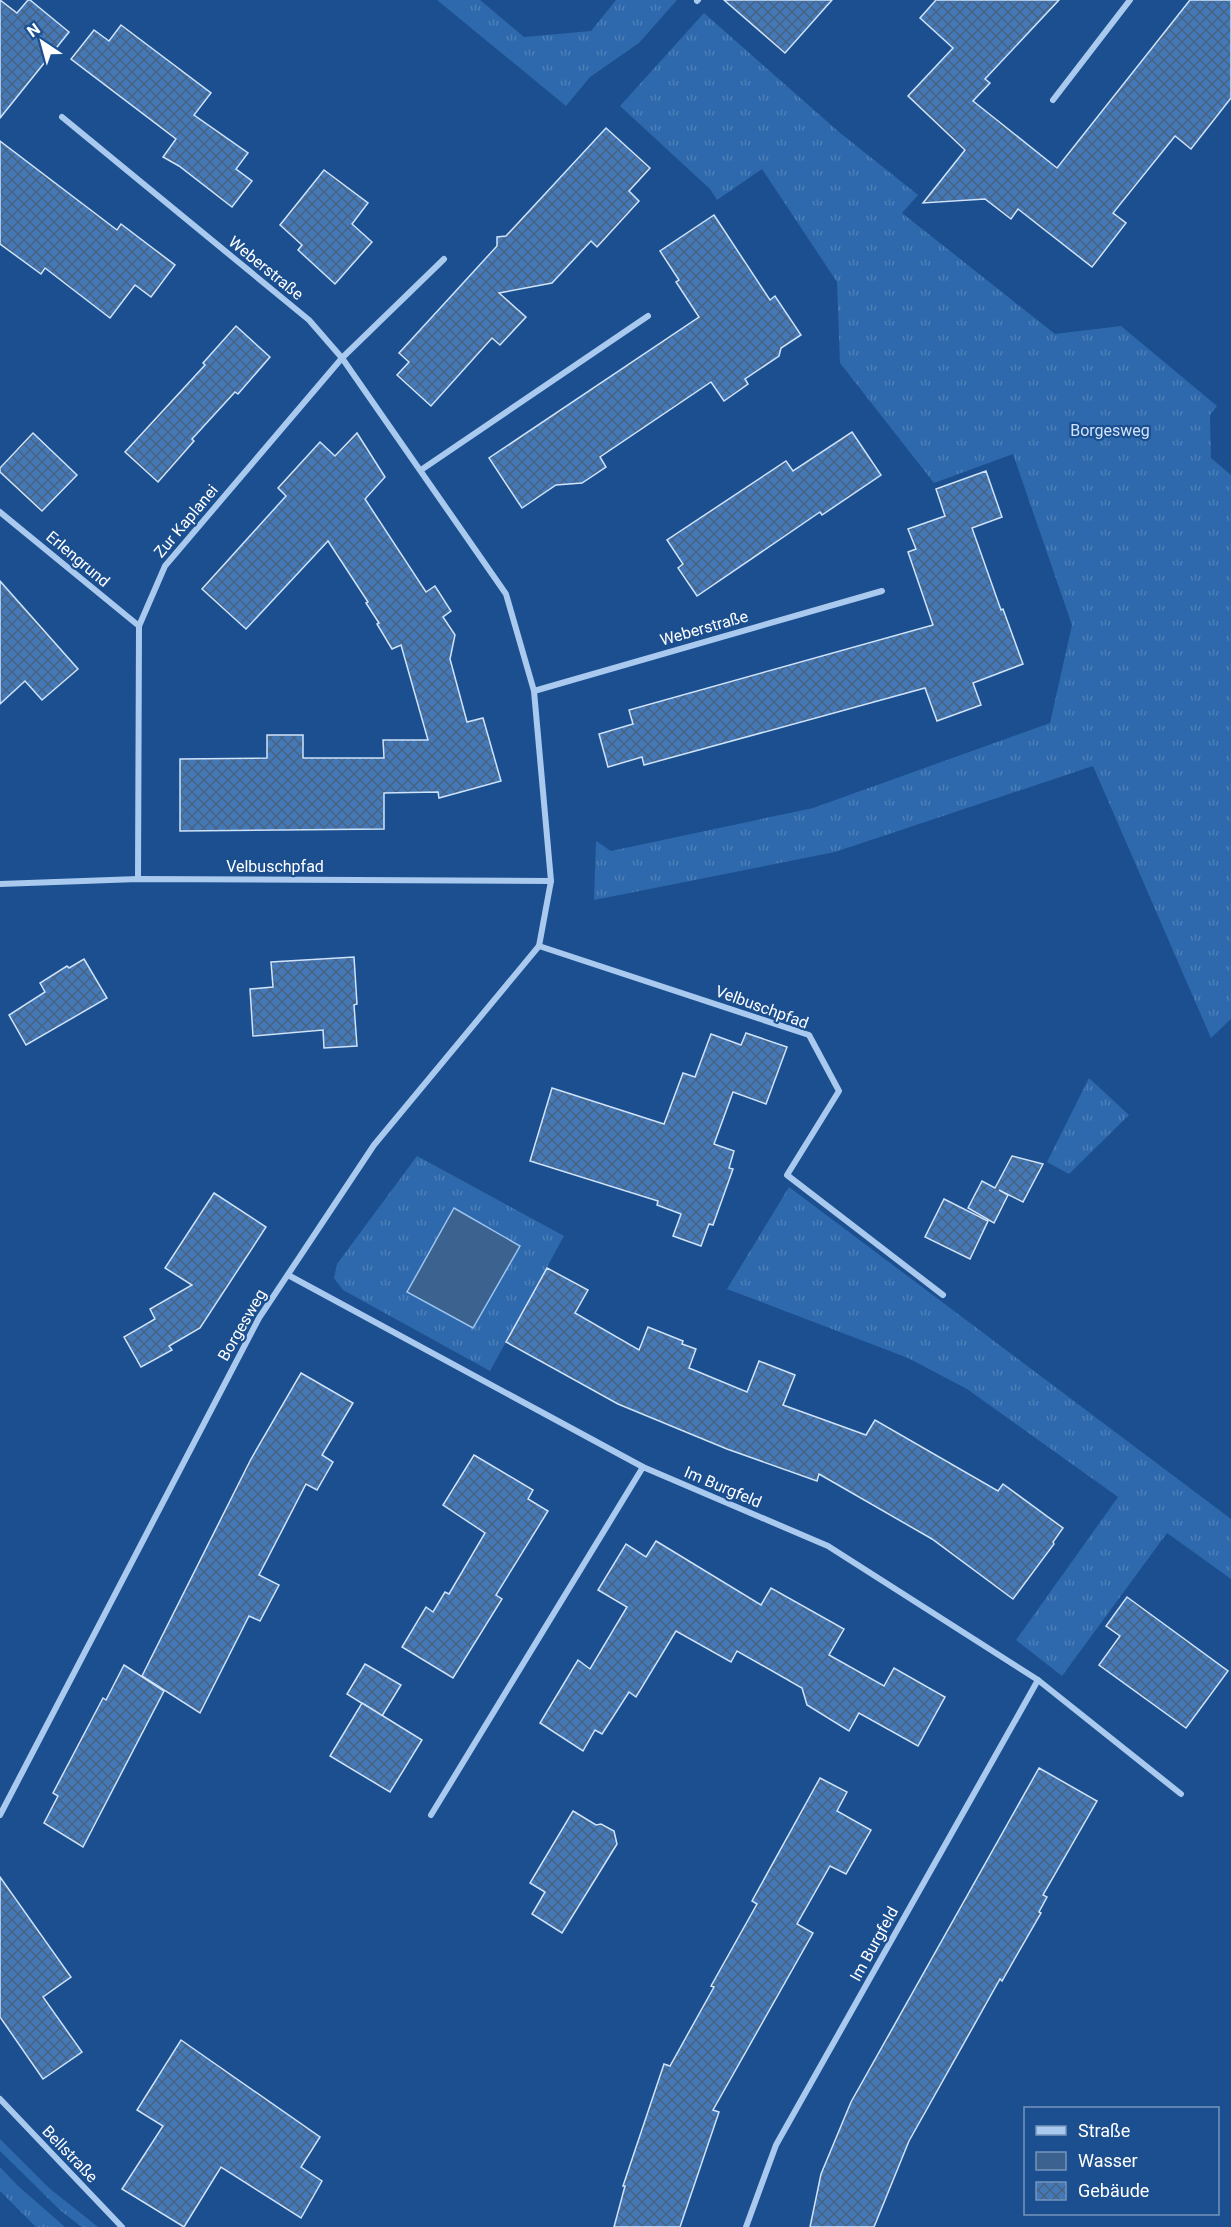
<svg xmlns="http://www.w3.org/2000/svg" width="1231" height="2227" viewBox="0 0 1231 2227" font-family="Roboto,sans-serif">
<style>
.grass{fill:url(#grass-tufts)}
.water{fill:#3c6290;stroke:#9cc4f0;stroke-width:1.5}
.building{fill:url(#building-cross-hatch);stroke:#cfe3fa;stroke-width:1.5}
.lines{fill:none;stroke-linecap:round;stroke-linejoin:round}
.street{stroke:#a9c9ee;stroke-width:6}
.labels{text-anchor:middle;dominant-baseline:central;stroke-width:4.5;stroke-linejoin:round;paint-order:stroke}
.street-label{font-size:16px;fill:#fff;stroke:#1b4f8f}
.park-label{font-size:16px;fill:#cfe3fa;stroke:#1b4f8f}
</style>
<defs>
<pattern id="grass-tufts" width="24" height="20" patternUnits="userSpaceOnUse" patternTransform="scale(1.5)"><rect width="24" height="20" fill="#2e69ad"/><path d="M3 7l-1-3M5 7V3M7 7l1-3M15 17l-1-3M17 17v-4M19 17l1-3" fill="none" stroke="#4d80b9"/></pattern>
<pattern id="building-cross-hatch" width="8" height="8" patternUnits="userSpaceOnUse" patternTransform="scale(1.5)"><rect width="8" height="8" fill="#4478b7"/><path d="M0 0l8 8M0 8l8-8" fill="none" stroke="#486282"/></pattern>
</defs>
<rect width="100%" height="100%" fill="#1b4f8f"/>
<g class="grass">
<path d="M437,0h43l44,37 67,-6 25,-31h61l-38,43 -49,34 -24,29z"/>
<path d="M704,13l135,119 79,63 -16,18 153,121 66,-8 96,80 -7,9 1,43 20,17v544l-20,19 -118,-272 -258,86 -241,48 2,-59 15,10 202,-43 237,-85 22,-98 -59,-171 -79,29 -94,-120 -3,-81 -75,-113 -45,31 -7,-11 -90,-83z"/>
<path d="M1089,1078l40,37 -60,59 -22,-12z"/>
<path d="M417,1156l147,80 -74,135 -147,-81 -9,-12 3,-14z"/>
<path d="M789,1187l442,332v60l-64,-46 -105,143 -46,-36 102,-143 -151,-108 -59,-31 -181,-69z"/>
<path d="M0,2139l49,49 49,39h-16l-21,-16 -61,-60z"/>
<path d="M0,2167l17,18 48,42h-29l-36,-36z"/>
</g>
<path class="water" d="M454,1208l66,38 -47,82 -66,-36z"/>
<g class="building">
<path d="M0,0l17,13 11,-13h2l39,32 -69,86z"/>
<path d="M724,0h108l-47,53z"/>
<path d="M936,0h123l-74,79 5,4 -17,18 84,67 133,-168h41v98l-40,51 -16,-13 -62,77 13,10 -34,44 -74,-58 -7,10 -26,-20 -62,4 42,-53 -57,-54 45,-48 -33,-30z"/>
<path d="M121,25l90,68 -17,22 54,38 -12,16 16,12 -20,26 -53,-41 -16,-9 13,-18 -105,-80 23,-29 15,11z"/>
<path d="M606,128l44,40 -21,23 10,10 -42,46 -6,-6 -39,42 -53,10 27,24 -26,28 -8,-7 -61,68 -34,-31 12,-13 -10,-9 98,-107v-9l9,-1z"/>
<path d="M0,141l117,89 4,-6 54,41 -24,32 -16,-12 -25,33 -65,-50 -4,6 -41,-30z"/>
<path d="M324,170l44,33 -16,21 20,18 -37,42 -37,-34 4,-5 -22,-20z"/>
<path d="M714,215l56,85 5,-4 26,39 -20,13 -2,8 -34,23 3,5 -24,17 -13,-19 -111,75 6,10 -24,16 -26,2 -34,23 -33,-50 210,-141 -23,-35 3,-2 -19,-29z"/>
<path d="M236,326l34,31 -32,37 -3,-2 -43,47 2,2 -36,41 -33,-30 80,-87 -2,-2z"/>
<path d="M852,432l29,43 -59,40 -2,-3 -123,84 -19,-28 5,-4 -16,-24 119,-79 7,10z"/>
<path d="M33,433l44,42 -35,36 -42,-39v-4z"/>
<path d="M357,433l28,44 -20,22 61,93 9,-6 16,25 -8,6 12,18 -5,24 17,63 16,-4 18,63 -62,17 -1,-6 -54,1v36l-204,2v-72l87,-1v-23h36v23h81l-1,-18h45l-27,-95 -9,4 -15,-25 2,-1 -13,-20 2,-1 -40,-61 -82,88 -44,-40 84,-93 -8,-8 42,-46 15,14z"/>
<path d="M986,471l16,46 -30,11 29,82 2,-1 20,55 -50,19 8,22 -44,16 -12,-33 -281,77 -2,-8 -34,10 -9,-33 34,-10 -4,-14 304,-85 -25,-73 8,-3 -8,-20 37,-13 -9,-27z"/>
<path d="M0,581l78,88 -36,31 -17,-19 -25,23z"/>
<path d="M354,957l3,47 -3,1 3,41 -33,2 -1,-18 -70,6 -3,-47 23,-2 -2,-25z"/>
<path d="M84,959l23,39 -81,47 -17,-30 36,-23 -5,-9 27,-17 2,2z"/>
<path d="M746,1033l41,14 -21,57 -33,-12 -19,52 20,7 -5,17 4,1 -20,56 -4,-1 -8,22 -28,-10 8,-22 -24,-9 1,-4 -128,-40 22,-73 112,36 19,-51 12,4 16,-43 30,11z"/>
<path d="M1012,1156l31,8 -20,38 -24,-12 9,5 -14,28 -26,-15 14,-27 13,7z"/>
<path d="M214,1193l52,34 -66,101 -31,18 3,4 -31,17 -17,-30 31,-18 -5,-10 42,-24 -27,-17z"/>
<path d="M944,1199l44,22 -18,38 -45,-22z"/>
<path d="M547,1268l41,22 -13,23 64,37 9,-23 35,14 -1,3 14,5 -7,19 58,24 12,-31 36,14 -12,30 83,30 9,-15 123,71 5,-7 60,44 -10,14 1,2 -41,55 -81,-60 -113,-65 -2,7 -90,-32 -109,-45 -112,-62z"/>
<path d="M301,1373l52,30 -31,52 11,7 -16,28 -11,-6 -47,91 20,10 -19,36 -11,-5 -49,97 -58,-37 109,-217z"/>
<path d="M474,1455l59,35 -5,9 20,12 -52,84 6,4 -49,79 -51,-31 24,-40 7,5 12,-20 4,2 36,-61 -42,-28z"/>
<path d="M656,1541l105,64 10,-17 73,41 -15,26 55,31 10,-18 51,29 -27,49 -59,-33 -10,18 -42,-26 -5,-17 -65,-37 -6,11 -55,-31 -40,66 -7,-5 -27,42 -7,-4 -12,21 -43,-28 38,-63 12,9 37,-62 -29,-17 28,-46 20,13z"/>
<path d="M1127,1597l101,74 -42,57 -87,-63 21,-29 -14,-10z"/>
<path d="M365,1664l36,21 -19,31 -35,-22z"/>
<path d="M124,1665l40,26 -81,156 -39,-24 14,-27 -5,-3 50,-95 3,2z"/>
<path d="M362,1703l60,37 -32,52 -60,-36z"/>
<path d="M1039,1768l58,33 -54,94 4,2 -8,15 2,1 -39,68 -2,-2 -91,162 -35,86h-64l11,-53 30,-72z"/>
<path d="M820,1778l27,14 -10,19 34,19 -25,44 -16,-8 -33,58 16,9 -100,177 6,2 -39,115h-66l11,-41h-2l41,-122 6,2 44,-79 -3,-1 46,-82 -5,-3z"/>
<path d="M573,1811l23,14 5,-1 13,7 3,13 -55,89 -30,-19 13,-22 -15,-9z"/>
<path d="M0,1877l71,100 -28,20 39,55 -39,27 -43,-62z"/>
<path d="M181,2040l139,97 -19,30 21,14 -21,37 -80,-51 -37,60 -62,-38 41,-63 -26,-16z"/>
</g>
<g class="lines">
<g class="street">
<path d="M697,1l1,-1"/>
<path d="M1053,100l77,-100"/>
<path d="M421,470l227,-154"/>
<path d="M0,512l139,114"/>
<path d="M534,691l348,-100"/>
<path d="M138,879l1,-253 26,-60 177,-208 102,-99"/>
<path d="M0,884l138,-5 413,2"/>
<path d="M539,946l270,89 30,56 -52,84 156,120"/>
<path d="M288,1275l355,192 185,79 210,134"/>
<path d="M0,1815l259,-497 115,-173 165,-199 12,-65 -17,-190 -28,-97 -164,-236 -33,-38 -247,-203"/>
<path d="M431,1815l212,-348"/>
<path d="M0,2099l122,128"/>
<path d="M746,2227l30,-82 262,-465 143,114"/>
</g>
</g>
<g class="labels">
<g class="street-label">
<text transform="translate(266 268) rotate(39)">Weberstraße</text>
<text transform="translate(186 521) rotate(-50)">Zur Kaplanei</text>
<text transform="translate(78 559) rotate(40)">Erlengrund</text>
<text transform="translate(704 628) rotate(-16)">Weberstraße</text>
<text x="275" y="866">Velbuschpfad</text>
<text transform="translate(762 1007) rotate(20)">Velbuschpfad</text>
<text transform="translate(242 1325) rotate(-60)">Borgesweg</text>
<text transform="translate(723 1487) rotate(23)">Im Burgfeld</text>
<text transform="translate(874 1944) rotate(-61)">Im Burgfeld</text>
<text transform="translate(70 2154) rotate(46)">Bellstraße</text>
</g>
<g class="park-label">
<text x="1110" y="430">Borgesweg</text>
</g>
</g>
<rect x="1024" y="2107" width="195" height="108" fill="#1b4f8f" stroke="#7695bc" stroke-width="1.5"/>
<rect x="1036" y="2126" width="30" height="9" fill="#a9c9ee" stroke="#7695bc" stroke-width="1.5"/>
<text x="1078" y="2137" font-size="18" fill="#ffffff">Straße</text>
<rect x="1036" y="2152" width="30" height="18" fill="#3c6290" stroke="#7695bc" stroke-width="1.5"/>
<text x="1078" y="2167" font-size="18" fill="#ffffff">Wasser</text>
<rect x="1036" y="2182" width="30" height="18" fill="url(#building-cross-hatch)" stroke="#7695bc" stroke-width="1.5"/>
<text x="1078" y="2197" font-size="18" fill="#ffffff">Gebäude</text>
<g transform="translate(42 42) rotate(324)" stroke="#1b4f8f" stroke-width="4.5" paint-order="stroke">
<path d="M0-4.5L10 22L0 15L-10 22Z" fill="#ffffff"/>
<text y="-9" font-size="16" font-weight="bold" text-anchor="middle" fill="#ffffff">N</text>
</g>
</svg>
